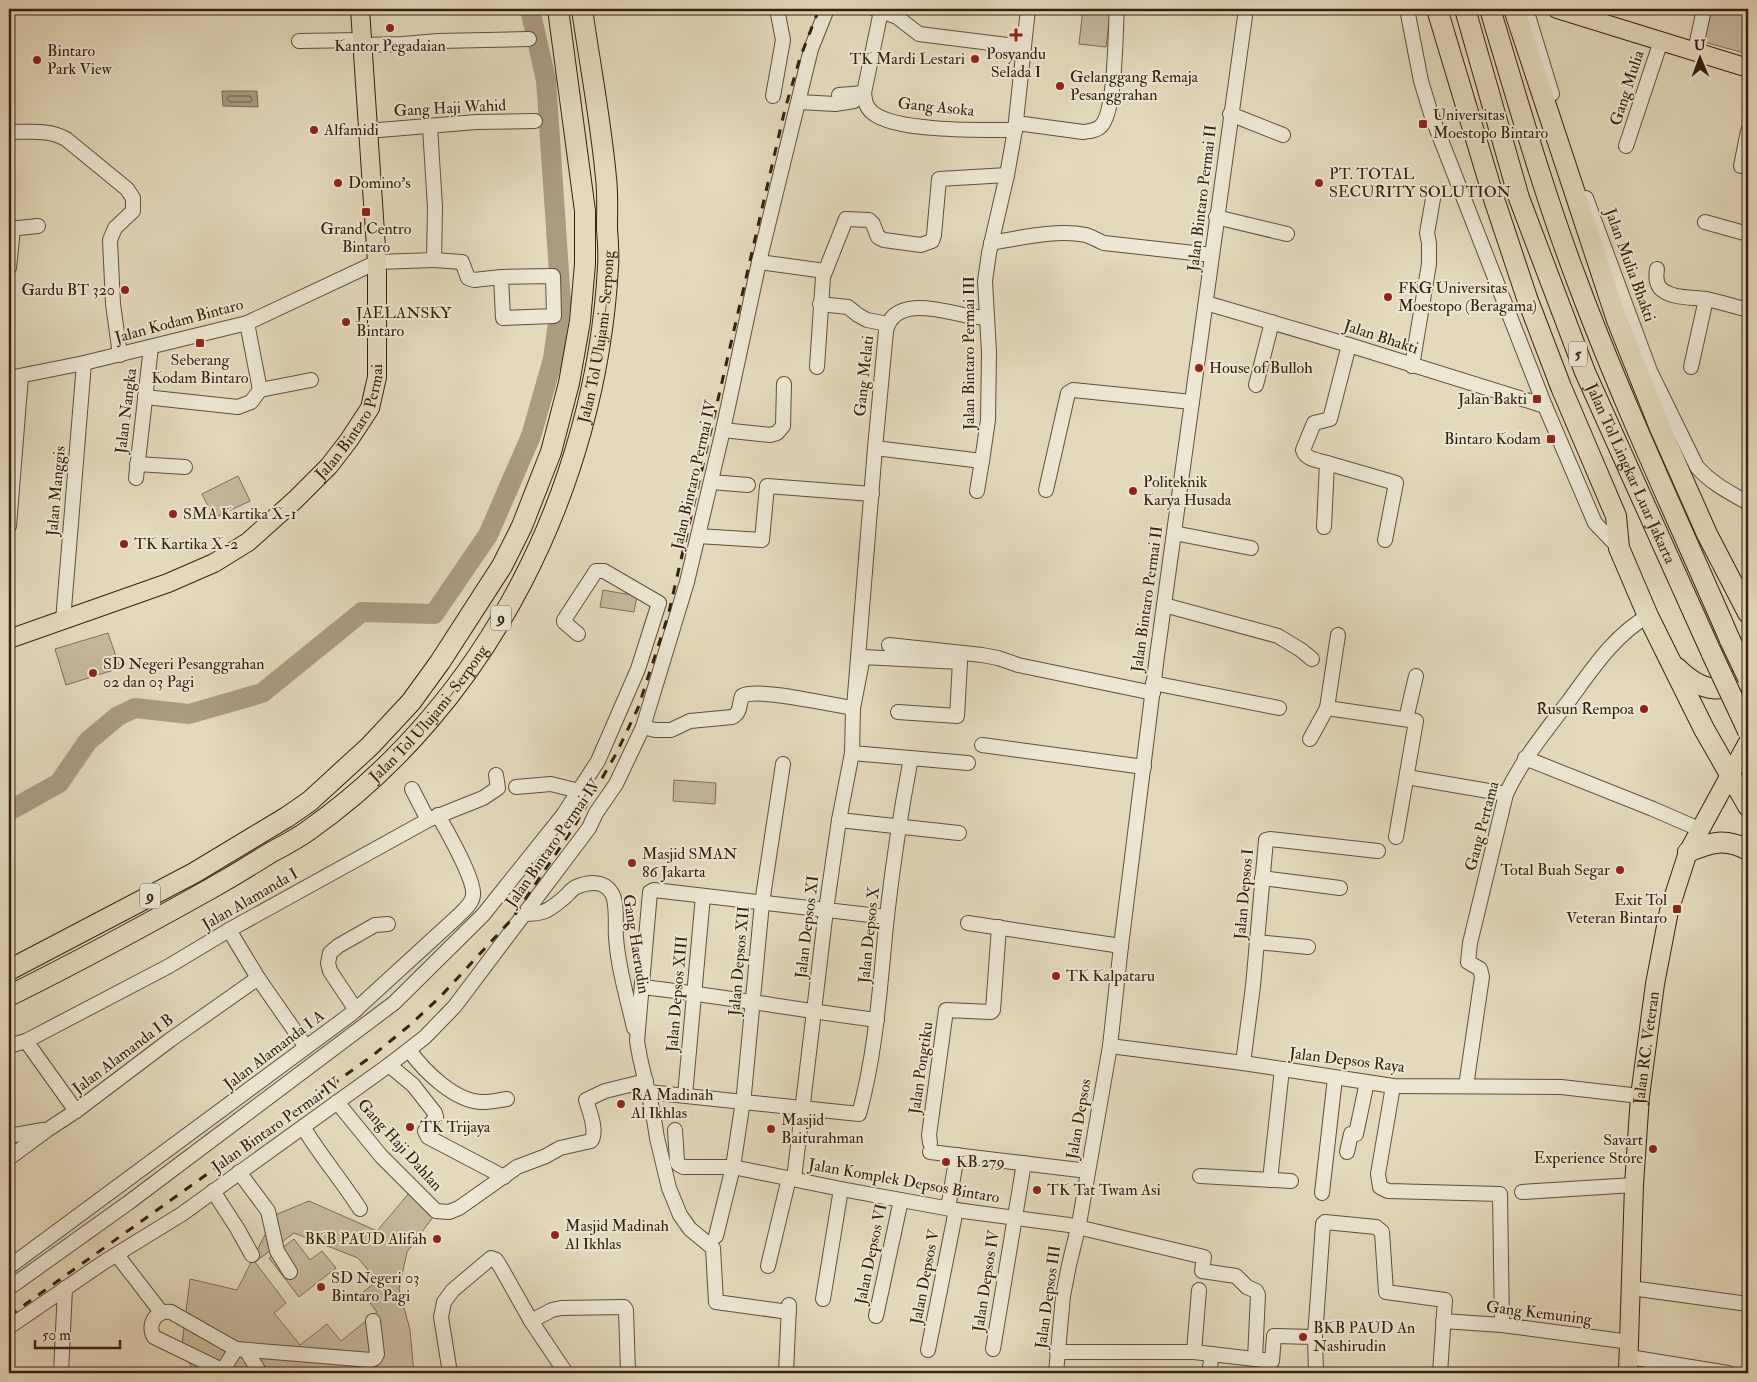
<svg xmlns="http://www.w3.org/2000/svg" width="1757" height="1382" viewBox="0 0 1757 1382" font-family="'IM FELL Double Pica',serif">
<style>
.green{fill:#c7ba9e;stroke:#806d56;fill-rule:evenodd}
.water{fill:#aa9b81;stroke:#7c6a53}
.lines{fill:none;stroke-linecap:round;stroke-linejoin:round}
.shore{stroke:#715e48;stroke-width:1}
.river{stroke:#aa9b81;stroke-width:20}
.minor-casing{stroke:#634e3a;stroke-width:16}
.major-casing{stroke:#38200f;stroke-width:20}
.highway-casing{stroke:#38200f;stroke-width:22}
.minor{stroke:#ede7d3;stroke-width:14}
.major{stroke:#e4dabb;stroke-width:18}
.highway{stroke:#e4dabb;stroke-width:20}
.rail{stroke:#38200f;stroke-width:3;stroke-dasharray:9 9;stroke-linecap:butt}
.highway-bridge-casing{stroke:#38200f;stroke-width:22;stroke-linecap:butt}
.highway-bridge{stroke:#e4dabb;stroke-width:20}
.poi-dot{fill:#8f2418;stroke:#ede7d3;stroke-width:2}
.labels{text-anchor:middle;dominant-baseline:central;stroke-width:4;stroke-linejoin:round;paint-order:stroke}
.shield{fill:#ede7d3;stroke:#6e5c4a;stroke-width:1}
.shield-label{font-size:15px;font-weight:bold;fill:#38200f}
.poi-label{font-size:16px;fill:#38200f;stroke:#ede7d3;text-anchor:start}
.street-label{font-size:16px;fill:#38200f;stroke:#ede7d3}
</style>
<rect width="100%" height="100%" fill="#e4dabb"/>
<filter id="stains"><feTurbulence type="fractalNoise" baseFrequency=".004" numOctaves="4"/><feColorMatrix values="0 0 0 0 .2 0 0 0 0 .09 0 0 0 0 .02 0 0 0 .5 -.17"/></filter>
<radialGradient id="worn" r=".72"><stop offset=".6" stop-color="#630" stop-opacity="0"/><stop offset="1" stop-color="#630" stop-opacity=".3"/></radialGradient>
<g class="green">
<path d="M1083,9h28l-5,38 -27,-3z"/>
<path d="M1712,9h36v45l-44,-12z"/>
<path d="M238,476l12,25 -36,17 -12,-24z"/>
<path d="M603,590l34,6 -3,16 -34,-5z"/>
<path d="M108,633l12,35 -54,17 -11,-36z"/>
<path d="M674,780l42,3 -1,21 -42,-3z"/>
<path d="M410,1192l23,25 -26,35 -8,37 11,41 4,43h-218l-15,-21 9,-73 47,11 38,-75 34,-14 68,30zM294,1233l64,25 19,23 -15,12 15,19 -36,29 -14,-17 -27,21 -26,-32 12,-10 -31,-41z"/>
<path d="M294,1239l16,21 12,-9 14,17 -37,29 -30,-39z"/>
</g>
<path class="water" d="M222,91h35l1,16 -35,-1z"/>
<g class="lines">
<path class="shore" d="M230,96h20l2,4 -2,2h-20l-3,-3z"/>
<path class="river" d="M9,811l50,-28 29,-42 30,-25 17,-8 54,6 73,-21 100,-81 72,2 54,-79 43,-99 22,-77 8,-57 -15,-222 -16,-71"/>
<g class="minor-casing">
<g id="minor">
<path d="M875,9l22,8 22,17 104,13"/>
<path d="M1407,9l14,72 11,36 113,289 50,117 24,25"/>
<path d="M1526,9l26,85"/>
<path d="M299,41l62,-1"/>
<path d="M362,45l41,-1 35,-3 91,-2"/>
<path d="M1695,51l9,-42"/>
<path d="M864,93l17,-82"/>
<path d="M839,95l25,-2c1,8 2,15 9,20 23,19 111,17 142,17"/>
<path d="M773,96l10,-56 -6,-31"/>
<path d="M799,102l36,2 19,-3"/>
<path d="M1230,114l53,21"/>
<path d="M1016,123l67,9c7,-1 13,-1 18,-6 15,-15 14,-93 16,-117"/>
<path d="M367,131l109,-9 59,-1"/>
<path d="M9,132c19,0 40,-3 57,7l61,50 6,9v13l-18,17 -5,12 3,64 7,51"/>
<path d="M1626,146l35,-105"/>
<path d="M1741,166l7,-35"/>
<path d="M1586,198l64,173 47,96c15,17 32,25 51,36"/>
<path d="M1216,217l71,17"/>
<path d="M1705,222l43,12"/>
<path d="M9,229l29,-3"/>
<path d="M991,243c29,-5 66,-14 95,-8 7,2 12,6 18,8l108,12"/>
<path d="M434,260l28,2 6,16 6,2 27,-3 52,-1 1,40 -51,2 -2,-41"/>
<path d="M759,262l66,9"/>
<path d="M9,268l4,-39"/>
<path d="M1657,269c-1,6 -1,14 3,19 11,11 32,9 46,11 14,3 28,7 42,11"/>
<path d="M1206,303l143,42 196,61"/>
<path d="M820,304l28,3 10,8 9,5 21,4"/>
<path d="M1412,366l17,-102v-21l-2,-10 7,-40"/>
<path d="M817,367l6,-90 23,-58 23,1 4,4 5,13 6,3 37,5 11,-4 2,-6 5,-56 68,-4"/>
<path d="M1691,367l15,-68"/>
<path d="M9,378l75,-15 163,-40 130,-61 57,-2 1,-53 -5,-80"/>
<path d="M1256,385l16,-63"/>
<path d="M260,390l51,-10"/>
<path d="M145,397l93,10 13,-5 9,-12 -13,-67"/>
<path d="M723,430l47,5 7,-2 6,-7 1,-42"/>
<path d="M875,448l11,-117c7,-35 54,-21 78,-16 8,2 15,2 23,3"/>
<path d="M1327,463l69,20 -11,57"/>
<path d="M137,464l48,3"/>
<path d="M136,478l15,-131"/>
<path d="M711,482l37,3"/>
<path d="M1046,490l22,-97 5,-3 119,12"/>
<path d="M977,491l5,-30"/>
<path d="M9,526l12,-150"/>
<path d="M1324,527l3,-64c-9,-3 -21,-3 -24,-13l11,-27 16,-4 19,-74"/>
<path d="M1174,533l77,15"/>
<path d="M698,536l64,4 5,-54 105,8"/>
<path d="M1164,605l114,31 23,14 11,9"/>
<path d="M63,621l21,-258"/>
<path d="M889,645l93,10 16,3 20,7 135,28"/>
<path d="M1153,683l126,25"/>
<path d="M855,695l20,-247 107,13 6,-41 1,-68 -4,-71 4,-28 18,-78 8,-45 13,-121"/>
<path d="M1327,708l89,13 -20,116"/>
<path d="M1406,719l10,-43"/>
<path d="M643,727l12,3h16l19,-9 42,-4c9,-4 7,-13 10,-21 16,-9 89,9 111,12"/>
<path d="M1310,739l17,-31 11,-73"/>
<path d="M982,745l162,22"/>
<path d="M852,753l116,10"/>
<path d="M1525,758l128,51 46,20"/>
<path d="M1407,777l99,17"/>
<path d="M516,787l35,-3 28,7"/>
<path d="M412,789l16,31"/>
<path d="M839,820l120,13"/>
<path d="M1262,878l78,10"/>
<path d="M524,914c22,0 25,-4 41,-17 3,-3 7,-8 11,-10 12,-5 27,-7 35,5 7,9 4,34 5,45 2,31 11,60 18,91"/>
<path d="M968,923l153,23"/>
<path d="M229,930l29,48 48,69"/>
<path d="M1257,942l51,5"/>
<path d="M642,987c79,9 157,23 235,33"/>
<path d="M356,1010l-26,-39 -2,-8 2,-10 8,-7 37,-21 13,-1"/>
<path d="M26,1041l50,70"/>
<path d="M9,1046l17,-5 143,-75 60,-36 199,-110 55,-22 15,-10 -2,-13"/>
<path d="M1110,1046l133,17 150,23 168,1 79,9"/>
<path d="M409,1050c15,21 47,53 75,52 7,0 15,-2 23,-3"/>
<path d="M1243,1063l10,-77 13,-146 4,-1 108,12"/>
<path d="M389,1065l24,20 22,28 1,4 -11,14 3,6 76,40"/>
<path d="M1393,1086l-15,88 2,13 8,4 112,3 2,131"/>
<path d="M1466,1086l16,-109 -2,-8 -12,-7 2,-19 36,-149c16,-34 39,-62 62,-92 23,-31 46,-67 80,-86"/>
<path d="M648,1092l211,22c18,-65 21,-132 28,-198 6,-53 14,-106 24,-158"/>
<path d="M685,1095l18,-199"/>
<path d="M337,1102l44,54 55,55 13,1 10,-4 58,-41 29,-11 14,-8 31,-7c7,-10 -2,-31 -5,-41l19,-9 41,-10"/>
<path d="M303,1127c17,28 39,54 57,82"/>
<path d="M675,1130l2,31 1,3 5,3h50l108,22 115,21 113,15 135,32 -2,14 34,5 11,11 9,4 2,4 -3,64"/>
<path d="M9,1136l34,-6"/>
<path d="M930,1143l-1,-8 17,-125 45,2 2,-2 6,-83"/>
<path d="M930,1152l158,19"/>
<path d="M1347,1152l4,-18h5l11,-52"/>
<path d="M9,1158l38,-28 29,-19 94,-71 88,-62"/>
<path d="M239,1172l29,39 9,40 13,21"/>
<path d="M1200,1176l91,5"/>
<path d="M794,1179l32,-269 13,-90 13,-67 1,-45 10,-51 97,5 -3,54 -59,-4"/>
<path d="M1270,1180l12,-111"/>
<path d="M213,1191l24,37 15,27"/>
<path d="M1522,1192l112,-7"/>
<path d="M1322,1193l13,-115"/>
<path d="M948,1208l9,-53"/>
<path d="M716,1236l17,-69 11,-73 18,-191 21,-139"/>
<path d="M117,1255l44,57"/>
<path d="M768,1266l21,-88"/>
<path d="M9,1267l342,-253 106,-97c5,-5 16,-14 16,-22 2,-15 -26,-64 -35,-80"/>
<path d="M9,1288l119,-85 266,-200 89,-88 80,-100 35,-54 40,-92 21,-66 -55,-32h-8l-32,49v2l14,12"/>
<path d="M1631,1288l117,16"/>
<path d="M823,1299l18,-110"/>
<path d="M789,1312l-73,-10 -3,-54 -23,-19 -10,-14 -11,-27 -12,-50 -4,-25 -13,-55 -3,-17 13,-149 4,-2 233,27"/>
<path d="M876,1316l25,-116"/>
<path d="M531,1321l21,-11 9,-2 63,-1 2,3 2,63"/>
<path d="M1443,1321l59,4 128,17"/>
<path d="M9,1327l95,-65 78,-48 207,-149 36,-28 30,-31 134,-178 7,-15 20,-29 27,-57 44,-145 36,-152 36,-168 52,-213 16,-40"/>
<path d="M1315,1337l8,-113 2,-2 51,5 6,5 4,60 59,8 -5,73"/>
<path d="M993,1349l31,-186"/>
<path d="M246,1350l14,23"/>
<path d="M928,1350l28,-140"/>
<path d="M1057,1352h137l78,9 2,-25 41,1 1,36"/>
<path d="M1194,1352l5,-62"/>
<path d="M1629,1357l99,16"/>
<path d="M222,1370l-68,-33c-7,-12 1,-27 17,-25l65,37"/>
<path d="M61,1373l4,-85"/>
<path d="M221,1373l15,-24 135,11 4,-2 2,-4 -4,-33"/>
<path d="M450,1373l-9,-56 3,-15 9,-12 38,-32 5,2 4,6 31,55 35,52"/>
<path d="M786,1373l3,-68"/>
<path d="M1056,1373l7,-77 6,-31 10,-41 31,-178 11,-100 36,-290 89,-647"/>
<path d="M1209,1373l3,-19"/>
</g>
</g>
<g class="major-casing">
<g id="major">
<path d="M1557,9l191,59"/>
<path id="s1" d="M9,639l159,-56 46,-20 34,-21 47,-42 34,-34 20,-26 21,-32 7,-31v-115l-17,-253"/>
<path id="s2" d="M1628,1373l6,-188 6,-89 15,-112 14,-73 19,-59 60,-110"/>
</g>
</g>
<g class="highway-casing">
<g id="highway">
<path d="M1437,9l58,193 32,96 34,89 55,129 3,32 29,68 56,113 44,77"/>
<path id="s3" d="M1465,9l54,189 66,174 127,282"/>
<path d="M1490,9c28,93 54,186 89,277 45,120 100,236 151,354"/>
<path d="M1514,9l103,311 43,108 47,106 41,79"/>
<path d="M1677,668c23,23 50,31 71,1"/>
<path d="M1688,852c23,-10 37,-14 60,-2"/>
<path d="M9,970l185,-97 93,-56 23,-16 60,-55 41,-44 29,-40 62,-96 20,-40 29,-74 18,-69 11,-62 5,-57v-53l-27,-202"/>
<path id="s4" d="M9,996c68,-34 135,-70 201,-107 21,-12 41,-24 60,-36 13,-7 27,-14 39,-23 180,-127 287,-345 299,-563 1,-13 0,-25 -1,-38 0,-17 1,-34 -1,-51 -5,-56 -16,-113 -24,-169"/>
</g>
</g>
<use href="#minor" class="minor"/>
<use href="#major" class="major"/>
<use href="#highway" class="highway"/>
<path class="rail" d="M9,1316l363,-260 38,-31 30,-28 72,-78 63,-94 41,-71 22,-46 30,-92 117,-507 15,-51 19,-49"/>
<g class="highway-bridge-casing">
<g id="highway-bridge">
<path d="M1730,640l18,38"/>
<path d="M1712,654l36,77"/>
</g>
</g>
<use href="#highway-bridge" class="highway-bridge"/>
</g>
<g class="poi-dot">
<circle cx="390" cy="28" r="5"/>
<path d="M1013.5 27.5h5v5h5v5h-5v5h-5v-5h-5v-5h5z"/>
<circle cx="975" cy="59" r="5"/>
<circle cx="37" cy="60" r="5"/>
<circle cx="1060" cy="86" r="5"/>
<rect x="1418" y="119" width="10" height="10" rx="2.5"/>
<circle cx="314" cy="130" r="5"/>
<circle cx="338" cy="183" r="5"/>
<circle cx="1319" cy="183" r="5"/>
<rect x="361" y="207" width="10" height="10" rx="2.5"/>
<circle cx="125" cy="290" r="5"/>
<circle cx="1388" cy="297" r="5"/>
<circle cx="346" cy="322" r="5"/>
<rect x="195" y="338" width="10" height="10" rx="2.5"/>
<circle cx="1199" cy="368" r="5"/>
<rect x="1532" y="394" width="10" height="10" rx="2.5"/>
<rect x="1546" y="434" width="10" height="10" rx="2.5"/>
<circle cx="1133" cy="491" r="5"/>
<circle cx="173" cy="514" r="5"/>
<circle cx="124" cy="544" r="5"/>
<circle cx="93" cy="673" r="5"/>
<circle cx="1644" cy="709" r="5"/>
<circle cx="632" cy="863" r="5"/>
<circle cx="1620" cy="870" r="5"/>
<rect x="1672" y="904" width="10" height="10" rx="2.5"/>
<circle cx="1056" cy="976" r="5"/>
<circle cx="621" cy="1104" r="5"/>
<circle cx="410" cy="1127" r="5"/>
<circle cx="771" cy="1129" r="5"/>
<circle cx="1653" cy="1149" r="5"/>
<circle cx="946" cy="1162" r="5"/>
<circle cx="1037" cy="1190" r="5"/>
<circle cx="555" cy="1235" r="5"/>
<circle cx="437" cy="1239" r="5"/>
<circle cx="321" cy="1287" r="5"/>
<circle cx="1303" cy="1337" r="5"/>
</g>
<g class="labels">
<g class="shield">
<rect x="1569" y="341.5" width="18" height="25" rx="4"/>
<rect x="491" y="605.5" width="20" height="25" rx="4"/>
<rect x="140" y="883.5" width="20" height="25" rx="4"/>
</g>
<g class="shield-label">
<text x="1578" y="354">5</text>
<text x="501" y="618">9</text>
<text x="150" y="896">9</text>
</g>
<g class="poi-label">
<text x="390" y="46" text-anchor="middle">Kantor Pegadaian</text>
<text x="47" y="51">Bintaro<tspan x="47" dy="18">Park View</tspan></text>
<text x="1016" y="54" text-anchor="middle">Posyandu<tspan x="1016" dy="18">Selada I</tspan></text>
<text x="965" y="59" text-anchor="end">TK Mardi Lestari</text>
<text x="1070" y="77">Gelanggang Remaja<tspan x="1070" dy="18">Pesanggrahan</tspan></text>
<text x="1433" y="115">Universitas<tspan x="1433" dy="18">Moestopo Bintaro</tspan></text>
<text x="324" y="130">Alfamidi</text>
<text x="1329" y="174">PT. TOTAL<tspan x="1329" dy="18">SECURITY SOLUTION</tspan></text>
<text x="348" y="183">Domino's</text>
<text x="366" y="229" text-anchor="middle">Grand Centro<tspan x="366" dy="18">Bintaro</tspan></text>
<text x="1398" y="288">FKG Universitas<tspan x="1398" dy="18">Moestopo (Beragama)</tspan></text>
<text x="115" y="290" text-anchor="end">Gardu BT 320</text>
<text x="356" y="313">JAELANSKY<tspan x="356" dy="18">Bintaro</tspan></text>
<text x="200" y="360" text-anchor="middle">Seberang<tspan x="200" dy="18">Kodam Bintaro</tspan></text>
<text x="1209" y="368">House of Bulloh</text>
<text x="1527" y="399" text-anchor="end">Jalan Bakti</text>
<text x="1541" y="439" text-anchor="end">Bintaro Kodam</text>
<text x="1143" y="482">Politeknik<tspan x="1143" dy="18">Karya Husada</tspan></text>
<text x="183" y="514">SMA Kartika X-1</text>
<text x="134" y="544">TK Kartika X-2</text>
<text x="103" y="664">SD Negeri Pesanggrahan<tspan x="103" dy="18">02 dan 03 Pagi</tspan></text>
<text x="1634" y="709" text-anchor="end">Rusun Rempoa</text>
<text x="642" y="854">Masjid SMAN<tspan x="642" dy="18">86 Jakarta</tspan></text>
<text x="1610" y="870" text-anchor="end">Total Buah Segar</text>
<text x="1667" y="900" text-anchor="end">Exit Tol<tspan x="1667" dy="18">Veteran Bintaro</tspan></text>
<text x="1066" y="976">TK Kalpataru</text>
<text x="631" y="1095">RA Madinah<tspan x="631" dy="18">Al Ikhlas</tspan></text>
<text x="781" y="1120">Masjid<tspan x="781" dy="18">Baiturahman</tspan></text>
<text x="420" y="1127">TK Trijaya</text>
<text x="1643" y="1140" text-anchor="end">Savart<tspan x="1643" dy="18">Experience Store</tspan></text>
<text x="956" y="1162">KB 279</text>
<text x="1047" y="1190">TK Tat Twam Asi</text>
<text x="565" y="1226">Masjid Madinah<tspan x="565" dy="18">Al Ikhlas</tspan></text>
<text x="427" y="1239" text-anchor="end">BKB PAUD Alifah</text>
<text x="331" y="1278">SD Negeri 03<tspan x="331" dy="18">Bintaro Pagi</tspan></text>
<text x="1313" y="1328">BKB PAUD An<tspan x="1313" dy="18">Nashirudin</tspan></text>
</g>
<g class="street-label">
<text transform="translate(1627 88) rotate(-72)">Gang Mulia</text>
<text transform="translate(936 107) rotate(6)">Gang Asoka</text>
<text transform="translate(450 108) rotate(-3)">Gang Haji Wahid</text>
<text transform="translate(1202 198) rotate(-83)">Jalan Bintaro Permai II</text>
<text transform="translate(1630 265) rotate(70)">Jalan Mulia Bhakti</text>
<text transform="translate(179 321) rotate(-15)">Jalan Kodam Bintaro</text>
<text stroke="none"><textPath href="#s4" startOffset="931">Jalan Tol Ulujami–Serpong</textPath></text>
<text transform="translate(1381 337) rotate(18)">Jalan Bhakti</text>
<text transform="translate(969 353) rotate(-90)">Jalan Bintaro Permai III</text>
<text transform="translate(864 376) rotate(-84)">Gang Melati</text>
<text transform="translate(126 411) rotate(-83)">Jalan Nangka</text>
<text stroke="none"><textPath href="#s1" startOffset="420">Jalan Bintaro Permai</textPath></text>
<text stroke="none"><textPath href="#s3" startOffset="494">Jalan Tol Lingkar Luar Jakarta</textPath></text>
<text transform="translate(694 475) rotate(-77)">Jalan Bintaro Permai IV</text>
<text transform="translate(56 491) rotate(-85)">Jalan Manggis</text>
<text transform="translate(1147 599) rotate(-82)">Jalan Bintaro Permai II</text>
<text stroke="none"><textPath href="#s4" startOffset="511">Jalan Tol Ulujami–Serpong</textPath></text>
<text transform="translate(1482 826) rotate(-75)">Gang Pertama</text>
<text transform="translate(553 843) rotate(-55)">Jalan Bintaro Permai IV</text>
<text transform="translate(1244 894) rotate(-85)">Jalan Depsos I</text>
<text transform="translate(250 899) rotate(-30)">Jalan Alamanda I</text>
<text transform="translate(807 927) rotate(-83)">Jalan Depsos XI</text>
<text transform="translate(869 935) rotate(-84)">Jalan Depsos X</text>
<text transform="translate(636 944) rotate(81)">Gang Haerudin</text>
<text transform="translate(739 961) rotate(-85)">Jalan Depsos XII</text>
<text transform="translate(677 994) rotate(-85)">Jalan Depsos XIII</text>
<text stroke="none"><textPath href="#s2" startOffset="326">Jalan RC. Veteran</textPath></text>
<text transform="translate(274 1050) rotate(-37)">Jalan Alamanda I A</text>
<text transform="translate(123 1054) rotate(-37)">Jalan Alamanda I B</text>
<text transform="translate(1347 1060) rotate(7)">Jalan Depsos Raya</text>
<text transform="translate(921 1068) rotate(-82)">Jalan Pongtiku</text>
<text transform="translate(1079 1119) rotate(-80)">Jalan Depsos</text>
<text transform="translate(276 1125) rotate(-35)">Jalan Bintaro Permai IV</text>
<text transform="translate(400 1145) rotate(48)">Gang Haji Dahlan</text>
<text transform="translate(904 1181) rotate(10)">Jalan Komplek Depsos Bintaro</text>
<text transform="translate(871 1254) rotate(-78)">Jalan Depsos VI</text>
<text transform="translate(925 1277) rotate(-79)">Jalan Depsos V</text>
<text transform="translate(986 1281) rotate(-81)">Jalan Depsos IV</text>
<text transform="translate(1048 1297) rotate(-82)">Jalan Depsos III</text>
<text transform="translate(1539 1313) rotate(7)">Gang Kemuning</text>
</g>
</g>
<rect width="1757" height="1382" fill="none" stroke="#e4dabb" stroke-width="30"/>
<rect x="10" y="10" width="1737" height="1362" fill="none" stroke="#38200f" stroke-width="2.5"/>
<rect x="15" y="15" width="1727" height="1352" fill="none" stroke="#38200f"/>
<g transform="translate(1700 58) rotate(359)" stroke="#ede7d3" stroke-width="4" paint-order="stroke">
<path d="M0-4L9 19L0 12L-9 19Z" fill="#38200f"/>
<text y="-8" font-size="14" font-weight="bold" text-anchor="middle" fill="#38200f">U</text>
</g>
<path d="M35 1340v8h85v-8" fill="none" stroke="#38200f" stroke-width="2.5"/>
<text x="42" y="1340" font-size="15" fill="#38200f" stroke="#ede7d3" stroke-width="4" paint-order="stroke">50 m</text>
<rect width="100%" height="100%" filter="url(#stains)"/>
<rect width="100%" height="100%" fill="url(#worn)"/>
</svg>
